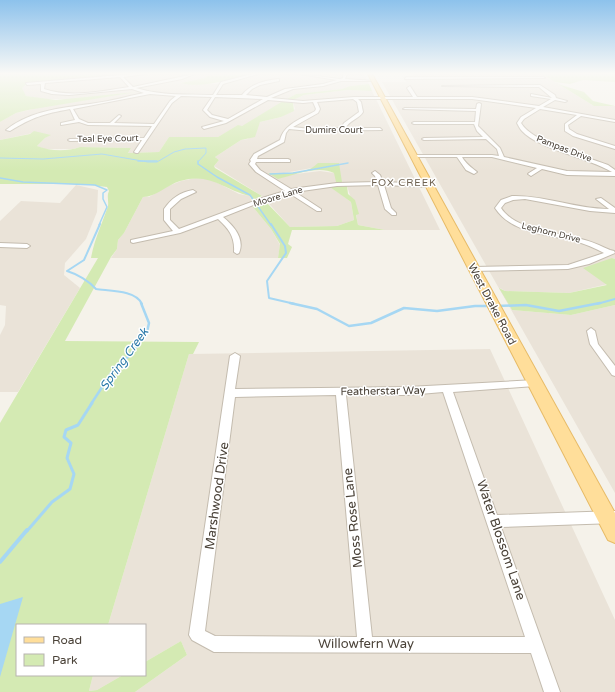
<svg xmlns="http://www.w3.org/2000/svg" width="615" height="692" viewBox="0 0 615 692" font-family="'Varela Round',sans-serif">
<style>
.residential{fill:#eae3d8;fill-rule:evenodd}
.green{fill:#d4eab3}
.water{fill:#a6d7f3}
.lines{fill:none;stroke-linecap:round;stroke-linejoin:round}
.stream-far5{stroke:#a6d7f3;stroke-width:1}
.stream-far4{stroke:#a6d7f3;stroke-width:1.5}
.stream-far3{stroke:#a6d7f3;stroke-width:2}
.stream-far2{stroke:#a6d7f3;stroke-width:2.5}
.stream-far1{stroke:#a6d7f3;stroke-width:3}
.stream{stroke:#a6d7f3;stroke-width:4}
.minor-casing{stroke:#c4bcaf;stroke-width:2}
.primary-casing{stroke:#e7bb67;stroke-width:2}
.minor{fill:#fff;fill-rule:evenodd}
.primary{fill:#ffde9a;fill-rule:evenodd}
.labels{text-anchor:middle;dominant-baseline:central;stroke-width:3;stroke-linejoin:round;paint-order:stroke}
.far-street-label{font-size:9px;fill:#4a4238;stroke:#fff}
.far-neighbourhood-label{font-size:10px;letter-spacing:1px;fill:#6d604f;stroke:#fff}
.street-label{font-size:11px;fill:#4a4238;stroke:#fff}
.water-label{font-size:12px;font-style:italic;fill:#2a79a9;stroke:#fff}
.near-street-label{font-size:13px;fill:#4a4238;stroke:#fff}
</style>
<rect width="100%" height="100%" fill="#f5f2ea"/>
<g class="residential">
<path d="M152,74h88l-33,2 -2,2 -24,5 20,1h16l10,-5 24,-5h113l5,10 -19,2 -8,3 -46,5 -9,5 6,1 11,-5 44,-5 24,1 68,139h-55l-27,-5 -2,-11 -9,-28 -16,1 20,15 3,18 -17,6 -47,1 -28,-31 -48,-30 5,-6 -4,-3 26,-17 7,-1 12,-17 21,-5 14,-8 -2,-7 -51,24h-4l-20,11h-49l-10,15 -31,1 3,-5 -51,-1 -7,2h-28l-8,-3 8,-8 5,-3 -17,-2 -33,7v-18l16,-9 26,-6 93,-15 -55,7h-37l-17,-3 -5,-8 6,-3zM339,163l-5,10 -14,-2 -24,3 -27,-1h15z"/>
<path d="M417,74h125l52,32h21v153l-3,-1 -4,26 -39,9 -64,-2 -5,-3 12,22 59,5 44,-10v188l-233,-411h24l-3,-5z"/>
<path d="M196,178l14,1 29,15 11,2 3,11 18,22 9,16 -2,13h-167l6,-9 1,-9 6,-7 19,-36h6l17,-10 15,-6z"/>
<path d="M76,185l22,5 -1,22 -11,27 -21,24 -1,12 16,13 -62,104h-18v-57l5,-10 1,-19 -6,-1v-84l21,-20 39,2z"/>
<path d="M490,349l125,271v72h-480l52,-37 -6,-14 -36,21v-37h-37l81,-271z"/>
<path d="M93,675h30l-26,15 -8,1z"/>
</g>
<g class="green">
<path d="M0,74h133l-105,9 -6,5 4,8 30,4 80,-8 -108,18 -12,3 -16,9z"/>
<path d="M251,74c-24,5 -47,15 -70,9l24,-5 2,-2z"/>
<path d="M542,74h73v8l-32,-2 -13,4 -15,-2 6,3 23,7 9,9 22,5h-21z"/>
<path d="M369,84l3,7 -24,-1 -44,5 -11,5 -6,-1 9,-5 46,-5 8,-3z"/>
<path d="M283,101l10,1 1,9 -13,6 -21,5 -5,15 -14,3 -26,17 4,3 -5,6 1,2 47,28 -10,4 -2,-4c-28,-7 -40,-24 -70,-15 -13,4 -24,16 -37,16l-19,36 -6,7 -1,9 -6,8 -46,84 134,1 -6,12h-4l-81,271h-91v50h76l-4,16 8,-1 26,-15h22v-13l36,-21 6,14 -52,37h-135v-269l98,-165h-7c3,-17 10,-32 16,-49 3,-6 -1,-12 2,-18l-2,-4 -24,-3h-83v-44l30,-6 4,-3 17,4 -6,3 -8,8c13,5 29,6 43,1l51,1 -3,5 31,-1 10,-15h49l20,-12 4,1z"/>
<path d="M318,163h21l3,19h-6l-2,-9c-15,-8 -41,2 -56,6l-10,-6c16,0 39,2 50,-10z"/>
<path d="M347,186l1,8 7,6 4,14 -3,1 2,10 27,5h-93l-4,14 4,3 -5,11h-9l2,-14 -9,-15 -18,-22 13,-5 24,25 47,-1 17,-6 -3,-18 -21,-15z"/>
<path d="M612,258l3,1v46l-44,10 -59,-5 -13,-22 6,3 64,2 38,-8 -24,-17z"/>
</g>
<path class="water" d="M23,597l-23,80v-73z"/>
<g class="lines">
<path class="stream-far5" d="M0,158l43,1 59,-5 46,8h9l17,-10 11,-3 21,-1v5l-8,9"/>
<g class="stream-far4">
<path d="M138,161h19"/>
<path d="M198,161v3l19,13 33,18 21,30"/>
<path d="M270,174l23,-1 55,-10"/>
<path d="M0,178l23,4 72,3 12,5 -4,3v6l4,8 -8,18"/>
</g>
<g class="stream-far3">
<path d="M100,224l-16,36 -17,11c10,3 22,10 29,18 13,2 40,1 46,15"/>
<path d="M271,224l14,22 1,7 -19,28 2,17 26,6"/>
<path d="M597,304l18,-5"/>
</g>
<g class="stream-far2">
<path d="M290,303l27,6 32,17 22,-3 33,-15 33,3 38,-5h16"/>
<path d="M498,306l28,-1 33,6 41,-8"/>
<path d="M91,404l25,-38 13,-10 18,-24 2,-9 -8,-20"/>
</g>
<path class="stream-far1" d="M27,531l25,-29 18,-13 4,-15 -7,-16 4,-15 -7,-6 2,-7 12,-5 14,-22"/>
<path class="stream" d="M0,562l27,-32"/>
<g class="minor-casing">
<g id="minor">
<path d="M132,74h13l-22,3 10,10 61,-13 -12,5 -46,9c25,8 52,6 77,7l8,-13 31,-8h6l-35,10 -7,11h26c9,-11 23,-15 37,-16v2l-19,4 -8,4 -6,6 21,2 18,-8 38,-5 14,-4 -37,-6 40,5 3,-1v-4h4l-2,5 30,2h-34l-18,5 -30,3 -22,9 32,3 51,-4h59l-6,-9 3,-2 7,11h55l67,9 12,-7 -20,-3v-2l21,4 -13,-11 -97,-1 98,-1 15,10 1,3 11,3 -2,1 -10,-2 -12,7 72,13v2l-34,-6 -13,9 1,4 8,5 38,12v3l-42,-13 -8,-5v-7l12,-9 -37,-6 -16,10 -3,4c12,20 64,33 87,42l7,5v6l-48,-1 -25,-6 -11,7 -3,-2 1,-1 8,-5 -45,-11h-30c4,7 9,10 15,15l-3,2 -8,-4 -9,-13h-43l-2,-1 2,-1h78l7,1 -2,-7 -11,-10 -62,1 -2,-1 2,-1 59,-1 -6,-6 -3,-7h-60l-2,-1 2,-1h61l1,-11 -73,-2 2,-1 71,1 1,-5 2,-1 2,1 -3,22 22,22 4,9 63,14 45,1c-23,-14 -74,-23 -90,-41 -2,-2 -4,-6 -5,-8l4,-6 15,-9 -64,-9h-114l3,3 2,10c-4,7 -15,9 -17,16h34l2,2 -72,1 -21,-2 -3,4 -2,9 -26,14 -1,3h31l2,1v2h-34l-1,2 5,6 31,19 46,-6 40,-1 -2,-6 -3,-3 3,-2 5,4 3,7 48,2 1,1 -3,2 -45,-2 7,23 5,5v2h-4l-7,-6 -7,-24 -41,1 -42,6 26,17v2h-4l-28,-18 -23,7 -43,17c11,9 22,22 16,36l-2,1 -3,-2c1,-15 -5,-23 -16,-33l-38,14 -47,10 -2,-1v-2l42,-9 -9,-11v-11c7,-10 16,-17 29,-19l3,2 -15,7 -11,10v11l9,9 83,-31 23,-7 -29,-19 -7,-8 2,-3 -1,-1 4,-6 26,-14c4,-16 21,-21 35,-29l1,-2 -3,-7 -10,1 -35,-3 -42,23 -22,6 -2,-2 22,-6 -14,-4 -7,-7 9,-13 -31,-1 -9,7 -34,50h-2l-2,-1 8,-12 -72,1 -2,-1 2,-1 74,-1 8,-12 -64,-1 -9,-3 -18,3v-2l14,-3 -5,-11c-27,5 -37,8 -60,22l-4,-1c26,-21 59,-22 90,-27 16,-2 32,-7 48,-10l-12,-4 -63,6 -17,-1 -11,-3v-7l-14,1 -1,-2zM120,77l9,10c-26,4 -59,11 -85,2l1,-6zM150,94l26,2 -6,5 -16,23 -40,-1 7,-7 -2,-1 -9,8h-22l-9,-4 -6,-10zM215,97l48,2 -35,20 -16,-4 -5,-5zM353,99l4,3 2,10 -15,11 -3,5 -31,1 -17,-2 25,-14 2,-4 -3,-7z"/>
<path d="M406,77h137l2,1 -140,1z"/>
<path d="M512,196c33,-1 64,13 97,13l-13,-10 5,-1 14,10v5l-25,-2 -65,-12 -12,1 -8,3 -4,5c15,23 56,24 80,31 10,2 20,7 29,11l4,1 1,2 -26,11 -21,5 -97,2 -1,-2 4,-2 94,-2 36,-12c-9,-5 -19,-9 -29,-12 -27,-7 -63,-7 -80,-33l6,-8z"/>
<path d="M0,243l27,1 3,2 -3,2 -27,-1z"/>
<path d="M591,328l4,3 3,13 17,22v10l-3,-1 -22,-31 -3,-13z"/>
<path d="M235,353l5,3 -5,33 173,-2 127,-7 3,1 2,2 -2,2 -3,1 -82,6 44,123 118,-4v12l-114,4 59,165h-16l-13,-39 -317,-1 -22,-12 -3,-5 41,-279zM443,392l82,245h-153l-26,-242h62zM336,395l21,242 -142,-1 -10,-5 30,-234z"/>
</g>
</g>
<g class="primary-casing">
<path id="primary" d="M368,74h4l243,439v30l-7,-3z"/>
</g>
<use href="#minor" class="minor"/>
<use href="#primary" class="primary"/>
</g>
<linearGradient id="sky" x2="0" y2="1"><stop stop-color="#8dc2ec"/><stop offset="0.43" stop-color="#faf9f6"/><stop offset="1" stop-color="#faf9f6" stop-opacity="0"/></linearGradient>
<rect width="615" height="171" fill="url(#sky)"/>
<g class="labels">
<g class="far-street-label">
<text x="334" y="130">Dumire Court</text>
<text transform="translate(108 139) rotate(-1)">Teal Eye Court</text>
<text transform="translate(564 149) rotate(21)">Pampas Drive</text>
<text transform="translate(278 197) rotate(-17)">Moore Lane</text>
<text transform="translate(551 233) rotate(14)">Leghorn Drive</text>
</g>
<g class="far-neighbourhood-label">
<text x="404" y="183">FOX CREEK</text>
</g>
<g class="street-label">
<text transform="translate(492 304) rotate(62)">West Drake Road</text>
<text transform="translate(383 391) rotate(-1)">Featherstar Way</text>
</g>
<g class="water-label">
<text transform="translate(124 359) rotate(-54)">Spring Creek</text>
</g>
<g class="near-street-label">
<text transform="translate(217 496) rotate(-82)">Marshwood Drive</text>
<text transform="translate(353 518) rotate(-96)">Moss Rose Lane</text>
<text transform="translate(501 540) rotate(71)">Water Blossom Lane</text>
<text x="366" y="644">Willowfern Way</text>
</g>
</g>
<rect x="16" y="624" width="130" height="52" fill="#ffffff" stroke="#b7b3af"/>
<rect x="24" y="637" width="20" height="6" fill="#ffde9a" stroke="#b7b3af"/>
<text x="52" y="644" font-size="12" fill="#4a4238">Road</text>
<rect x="24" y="654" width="20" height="12" fill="#d4eab3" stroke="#b7b3af"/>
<text x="52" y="664" font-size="12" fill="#4a4238">Park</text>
</svg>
